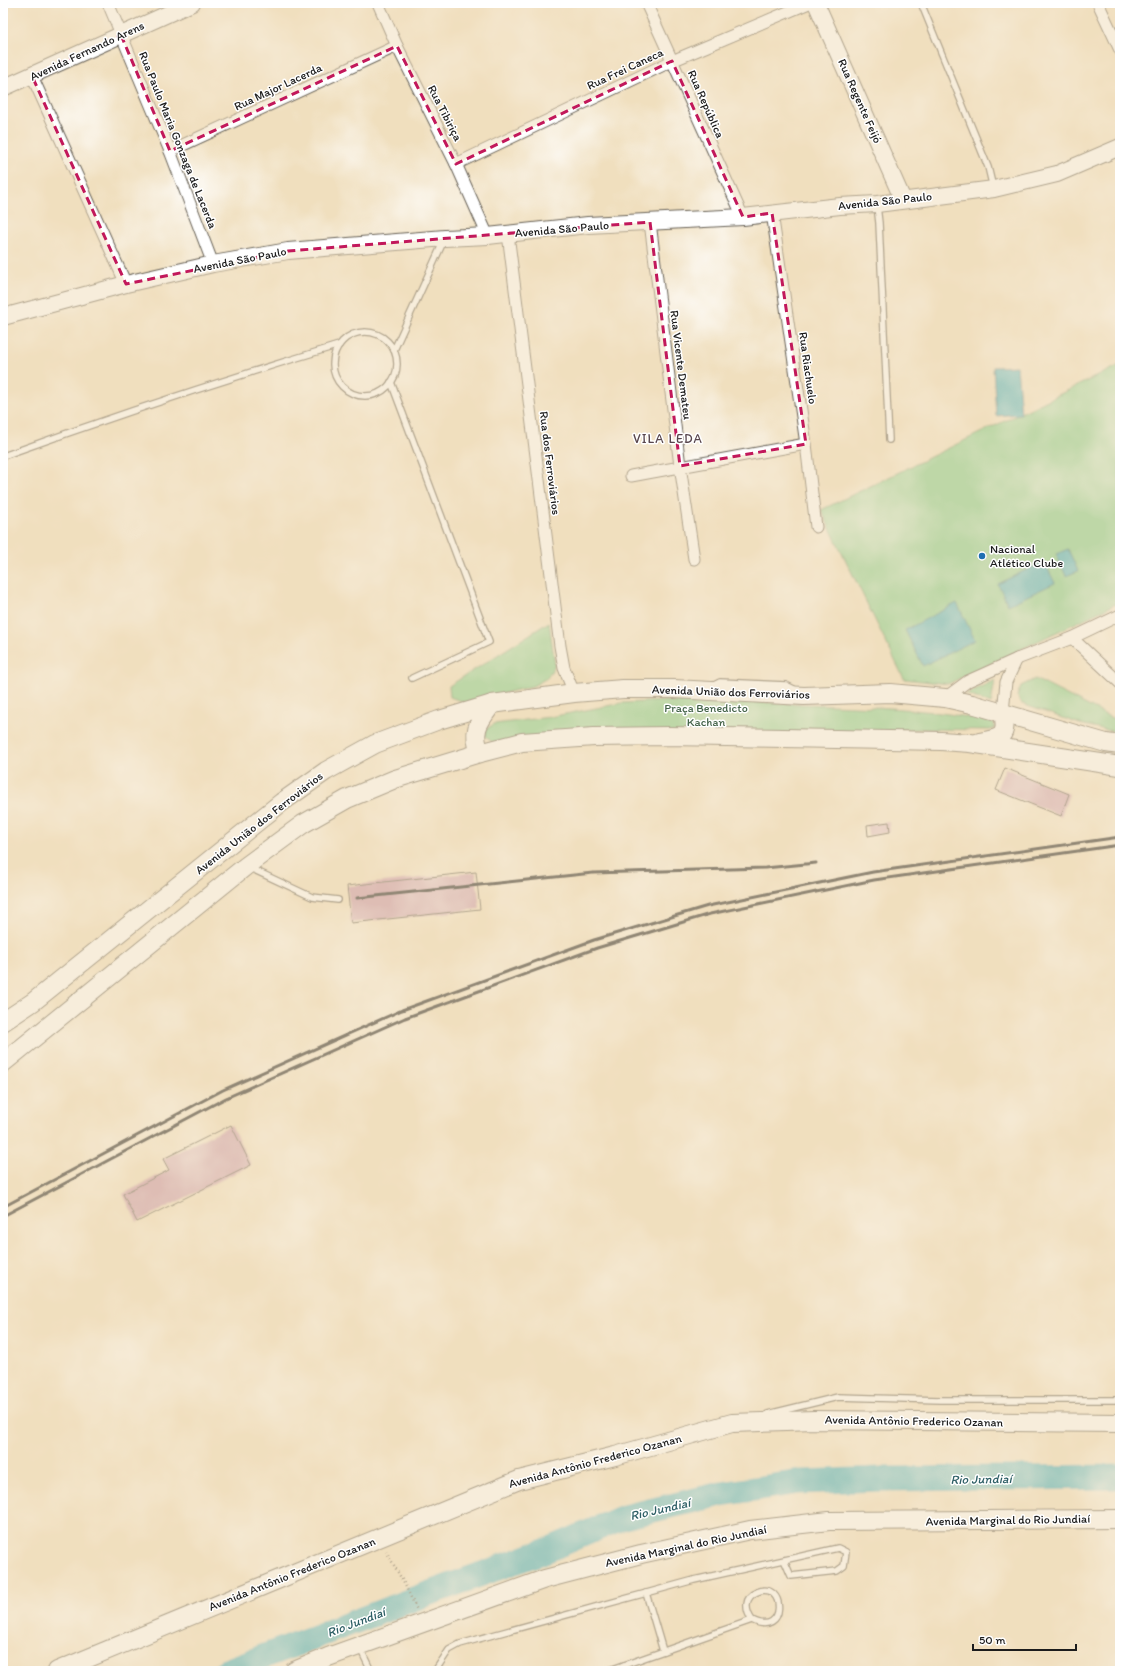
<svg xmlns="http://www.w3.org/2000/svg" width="1123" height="1674" viewBox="0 0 1123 1674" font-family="Itim,sans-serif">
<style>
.green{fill:#81ce8c;stroke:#4e7554}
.water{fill:#41afbe;stroke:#2e666d}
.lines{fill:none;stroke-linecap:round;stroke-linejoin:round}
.river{stroke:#41afbe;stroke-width:25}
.building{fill:#c794a9}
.lane-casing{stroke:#666055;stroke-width:8}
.street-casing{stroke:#666055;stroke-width:13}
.secondary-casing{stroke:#666055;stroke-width:18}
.primary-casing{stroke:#666055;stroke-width:20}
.path{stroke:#666055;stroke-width:2.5;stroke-dasharray:1 3;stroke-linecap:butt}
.lane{stroke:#fff;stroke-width:5.5}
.street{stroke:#fff;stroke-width:11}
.secondary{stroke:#fff;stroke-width:16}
.primary{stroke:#fff;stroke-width:18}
.rail{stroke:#1c1c1c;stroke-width:3}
.marked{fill:none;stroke:#c2185b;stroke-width:3;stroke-dasharray:8 5;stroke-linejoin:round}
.poi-dot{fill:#1f6fb2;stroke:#fff;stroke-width:1.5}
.labels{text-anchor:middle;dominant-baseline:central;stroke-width:3;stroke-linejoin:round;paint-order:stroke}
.street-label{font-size:12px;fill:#1c1c1c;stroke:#fff}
.poi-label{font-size:12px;fill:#1c1c1c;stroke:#fff;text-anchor:start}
.park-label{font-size:12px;fill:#446349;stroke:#fff}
.neighbourhood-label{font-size:13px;letter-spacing:1px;fill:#58464d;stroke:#fff}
.water-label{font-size:13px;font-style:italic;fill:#2d5e65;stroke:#fff}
</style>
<rect width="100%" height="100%" fill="#fff"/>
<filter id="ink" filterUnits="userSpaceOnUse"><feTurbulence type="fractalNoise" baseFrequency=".025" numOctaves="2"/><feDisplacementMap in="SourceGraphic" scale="8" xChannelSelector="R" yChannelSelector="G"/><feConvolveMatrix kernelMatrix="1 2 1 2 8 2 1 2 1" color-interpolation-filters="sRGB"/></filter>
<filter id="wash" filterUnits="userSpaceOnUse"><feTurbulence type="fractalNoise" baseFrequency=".012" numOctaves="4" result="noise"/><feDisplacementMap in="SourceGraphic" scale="16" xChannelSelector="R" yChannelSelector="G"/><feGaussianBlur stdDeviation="0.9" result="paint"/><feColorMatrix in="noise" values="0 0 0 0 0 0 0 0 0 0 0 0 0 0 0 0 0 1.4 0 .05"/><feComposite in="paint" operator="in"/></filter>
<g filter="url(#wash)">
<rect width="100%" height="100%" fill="#f0dfbe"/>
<g class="green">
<path d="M1120,365v237l-172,82 -44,-5 -83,-169z"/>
<path d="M549,622l6,43 -8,13 -14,8 -67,17 -16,-6 -1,-11z"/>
<path d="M1035,679l85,43v11l-40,-9 -58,-20 -5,-8 4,-10z"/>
<path d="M995,680l-4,24 -25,-10z"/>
<path d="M708,699c30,2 61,4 91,5 65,2 130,4 194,18l2,5 -4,3 -72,-1 -33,2 -394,11 -7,-6 1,-7 8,-5 56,-7 72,-14z"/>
</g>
<g class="water">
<path d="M1017,366l4,48 -25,2 -3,-49z"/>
<path d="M1068,549l10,22 -12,5 -10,-22z"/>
<path d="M1044,561l11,22 -47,22 -10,-21z"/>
<path d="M957,603l18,37 -52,26 -18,-36z"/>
</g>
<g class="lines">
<path class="river" d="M226,1671l193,-74 131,-48 74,-32 97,-23 79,-12 80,-3 240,-2"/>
</g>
<g id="blocks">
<g class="building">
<path d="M1005,768l64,26 -8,22 -65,-26z"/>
<path d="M889,822l1,10 -22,4 -1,-11z"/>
<path d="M476,872l4,37 -129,14 -4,-37z"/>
<path d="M231,1125l20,40 -114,57 -14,-28 46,-24 -6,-11z"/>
</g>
</g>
</g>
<g filter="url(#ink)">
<use href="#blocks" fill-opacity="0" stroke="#666055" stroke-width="1"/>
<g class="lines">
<g class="lane-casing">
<g id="lane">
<path d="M921,3l67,164 5,21"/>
<path d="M877,206l2,17 10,217"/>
<circle cx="365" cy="364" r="32"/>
<path d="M394,350l50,-110"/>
<path d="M391,382l98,260 -77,36"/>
<path d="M3,456c111,-40 223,-77 336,-111"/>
<path d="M714,685l6,-3 66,3 8,4"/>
<path d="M248,867l64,30 26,3"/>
<path d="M768,1414l70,-17 102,3h180"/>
<path d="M646,1593l17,58"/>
<path d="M360,1648l11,23"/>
<path d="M624,1665l2,6"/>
<path d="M435,1671l14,-21 11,-6 234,-64 144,-32 8,4 -2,14 -7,5 -46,5 -7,-16"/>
<path d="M607,1671l145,-51c35,18 34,-40 5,-28 -13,5 -12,18 -5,28"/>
</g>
</g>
<g class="street-casing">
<g id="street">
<path d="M108,3l62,148 43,113"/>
<path d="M378,3l19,43 59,118 32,72"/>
<path d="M646,3l97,214"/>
<path d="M1098,3l22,47"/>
<path d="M32,76l94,208"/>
<path d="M170,151l227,-105"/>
<path d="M456,164l216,-103 137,-58"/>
<path d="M772,213l34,231 10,83"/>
<path d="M650,222l30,244 14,93"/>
<path d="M508,234l52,412 4,22 10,25"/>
<path d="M631,476l175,-32"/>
<path d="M1072,638l48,45"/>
<path d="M945,698l23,-17 49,-22 55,-21 48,-23"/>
<path d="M1003,712l3,-30 11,-23"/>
</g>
</g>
<g class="secondary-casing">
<g id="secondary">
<path d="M816,3l87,197"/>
<path d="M3,88l189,-85"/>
<path d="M3,317l123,-33 87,-20 75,-13 157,-13 43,-2 100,-11 155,-8 97,-11 37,-2 117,-15 63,-15 63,-27"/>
</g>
</g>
<g class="primary-casing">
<g id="primary">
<path d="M979,742c22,-4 29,-4 24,-30"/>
<path d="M480,753c-9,-23 -1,-31 12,-49"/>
<path d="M3,1022l30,-20 249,-200 44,-31 49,-27 64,-24 53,-16 82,-11 49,-4h51l130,7 86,-3 55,5 27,6 134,39 14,2"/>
<path d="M3,1063l243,-197 57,-42 44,-25 48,-20 85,-26 42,-11 72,-5 75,-1 272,5 29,2 150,23"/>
<path d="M57,1671l462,-191 96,-24 117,-33 82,-3 306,3"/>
<path d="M294,1671l34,-14 217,-78 96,-25 109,-24 79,-9 291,-2"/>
</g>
</g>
<path class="path" d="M386,1551l19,34 12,25"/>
<use href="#lane" class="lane"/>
<use href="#street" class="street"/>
<use href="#secondary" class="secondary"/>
<use href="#primary" class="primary"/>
<g class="rail">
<path d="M357,898l236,-25 172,-5 51,-5"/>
<path d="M3,1207l220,-117 179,-80 192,-70 114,-34 165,-34 247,-35"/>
<path d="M3,1216l223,-118 179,-80 192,-70 113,-34 164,-34 246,-35"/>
</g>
</g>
</g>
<path d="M0 0H1123V1674H0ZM121,35l49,116 227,-105 59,118 216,-103 71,156 29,-4 34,231 -126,22 -30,-244 -362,29 -162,33 -94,-208z" fill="#f0dfbe" fill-opacity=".55" fill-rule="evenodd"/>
<path class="marked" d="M121,35l49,116 227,-105 59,118 216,-103 71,156 29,-4 34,231 -126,22 -30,-244 -362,29 -162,33 -94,-208z"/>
<circle class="poi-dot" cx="982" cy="556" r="4"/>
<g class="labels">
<g class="street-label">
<text transform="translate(87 51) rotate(-25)">Avenida Fernando Arens</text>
<text transform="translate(625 69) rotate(-25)">Rua Frei Caneca</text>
<text transform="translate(278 87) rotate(-25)">Rua Major Lacerda</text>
<text transform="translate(860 101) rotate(66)">Rua Regente Feijó</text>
<text transform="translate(706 104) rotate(66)">Rua República</text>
<text transform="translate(445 113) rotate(63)">Rua Tibiriça</text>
<text transform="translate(178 140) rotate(68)">Rua Paulo Maria Gonzaga de Lacerda</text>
<text transform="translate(885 201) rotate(-6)">Avenida São Paulo</text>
<text transform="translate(562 229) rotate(-5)">Avenida São Paulo</text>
<text transform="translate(240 260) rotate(-11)">Avenida São Paulo</text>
<text transform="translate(681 365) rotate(83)">Rua Vicente Demateu</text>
<text transform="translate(808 368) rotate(82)">Rua Riachuelo</text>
<text transform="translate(550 463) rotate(83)">Rua dos Ferroviários</text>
<text transform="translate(731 692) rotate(2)">Avenida União dos Ferroviários</text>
<text transform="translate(259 823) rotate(-38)">Avenida União dos Ferroviários</text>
<text transform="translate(914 1421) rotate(1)">Avenida Antônio Frederico Ozanan</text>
<text transform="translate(595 1461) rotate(-15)">Avenida Antônio Frederico Ozanan</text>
<text transform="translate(1008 1520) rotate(-1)">Avenida Marginal do Rio Jundiaí</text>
<text transform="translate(686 1546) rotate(-12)">Avenida Marginal do Rio Jundiaí</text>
<text transform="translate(292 1574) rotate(-22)">Avenida Antônio Frederico Ozanan</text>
</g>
<g class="poi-label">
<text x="990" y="549">Nacional<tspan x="990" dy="14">Atlético Clube</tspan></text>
</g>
<g class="park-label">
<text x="706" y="708">Praça Benedicto<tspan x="706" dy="14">Kachan</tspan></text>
</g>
<g class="neighbourhood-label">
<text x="668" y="438">VILA LEDA</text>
</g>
<g class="water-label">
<text transform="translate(981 1479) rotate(-1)">Rio Jundiaí</text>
<text transform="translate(660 1509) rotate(-13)">Rio Jundiaí</text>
<text transform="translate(356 1622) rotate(-21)">Rio Jundiaí</text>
</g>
</g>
<rect width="1123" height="1674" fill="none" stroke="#fff" stroke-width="16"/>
<path d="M973 1644v6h103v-6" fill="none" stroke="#1c1c1c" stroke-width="2"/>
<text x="979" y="1644" font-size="12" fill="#1c1c1c" stroke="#ffffff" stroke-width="3" paint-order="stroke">50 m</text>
</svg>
